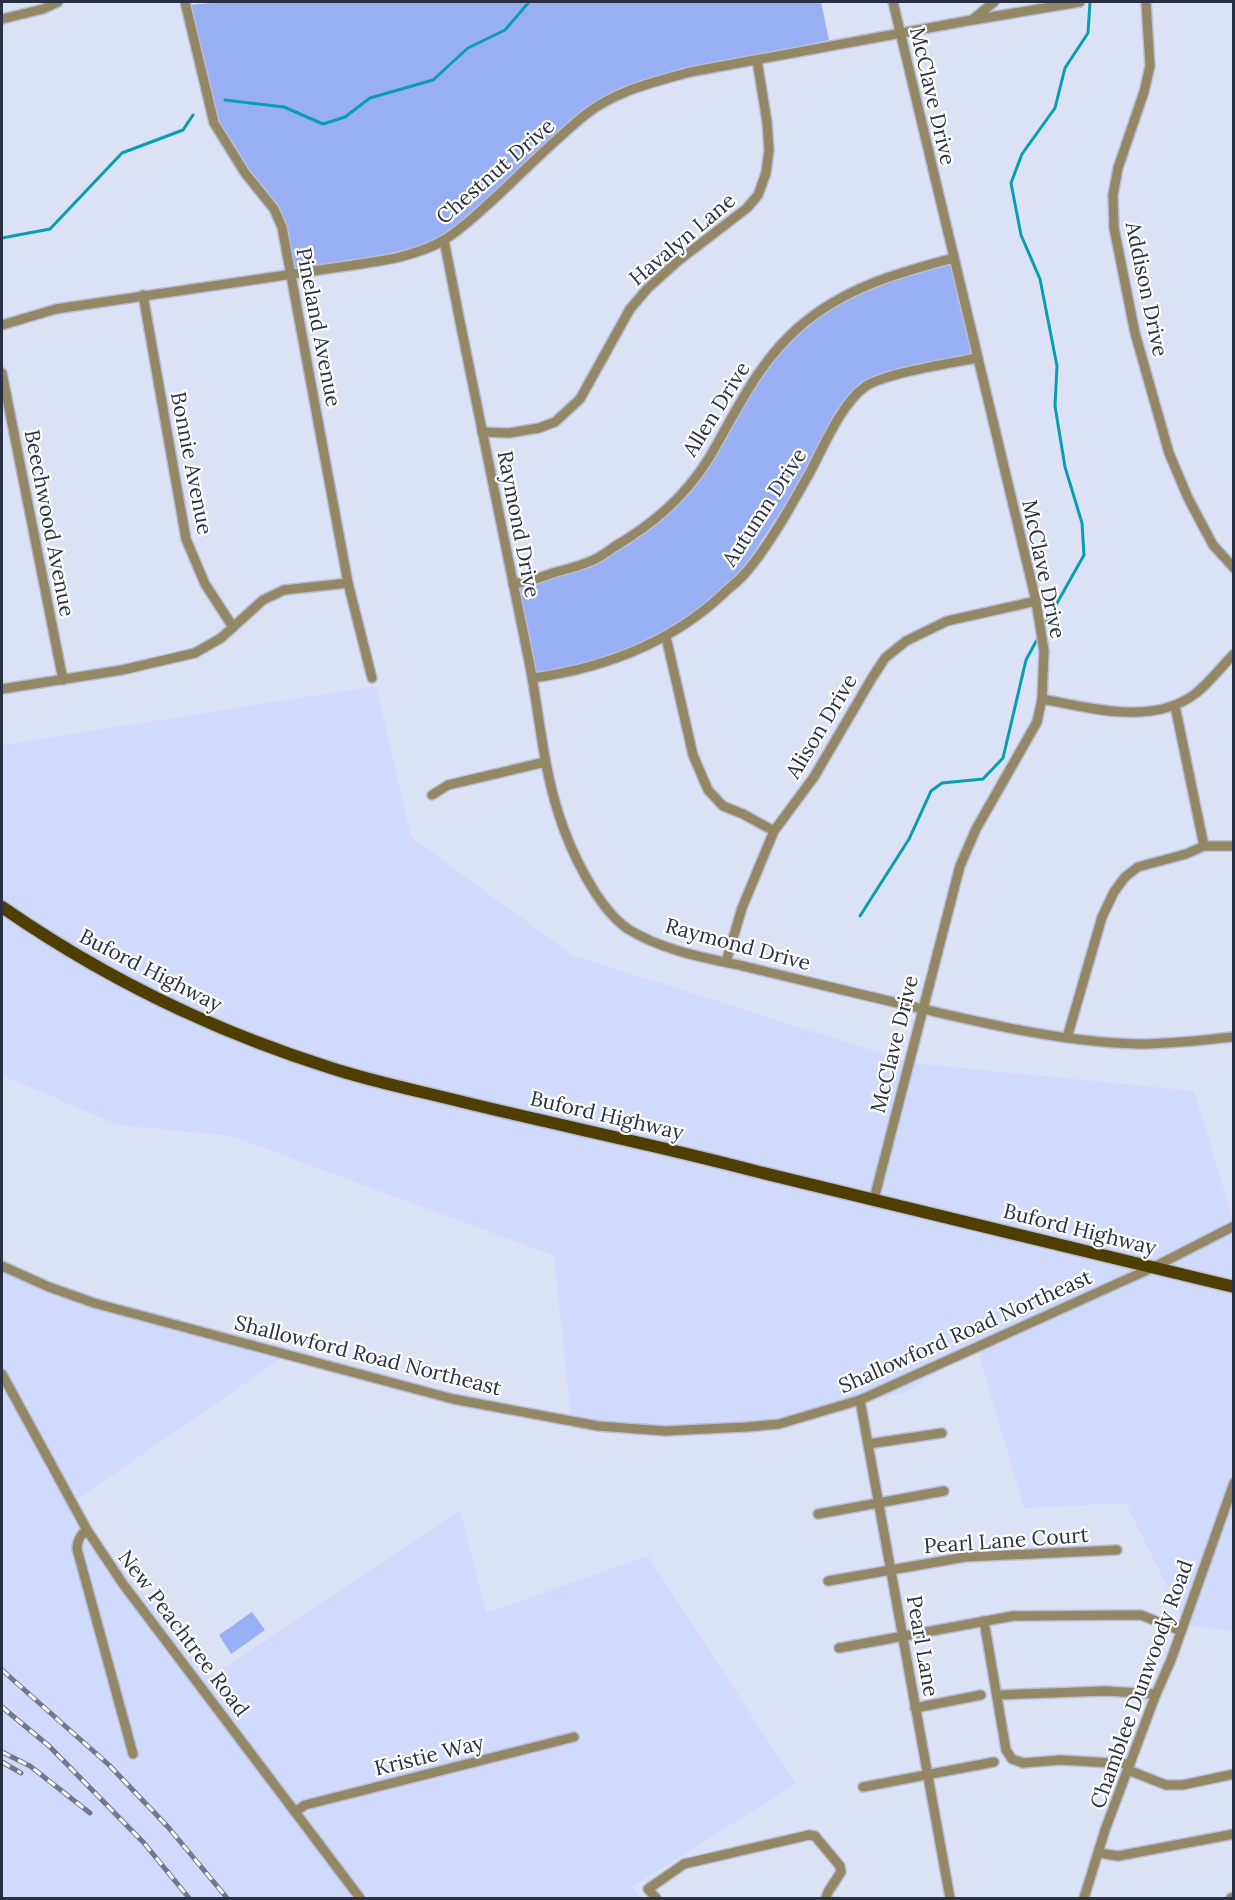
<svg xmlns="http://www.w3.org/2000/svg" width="1235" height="1900" viewBox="0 0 1235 1900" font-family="Lora,serif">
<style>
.built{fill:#cfdafc}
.green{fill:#99aff4}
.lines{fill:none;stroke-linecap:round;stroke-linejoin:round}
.stream{stroke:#089eb1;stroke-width:3}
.minor-casing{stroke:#b8bed2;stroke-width:12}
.major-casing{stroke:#b8bed2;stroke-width:15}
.minor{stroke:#938766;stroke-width:9}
.major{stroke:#4f3e02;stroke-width:12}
.rail-casing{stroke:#72788c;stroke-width:5}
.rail{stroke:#fff;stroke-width:3;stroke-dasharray:9;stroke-linecap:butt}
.labels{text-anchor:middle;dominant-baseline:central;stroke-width:4.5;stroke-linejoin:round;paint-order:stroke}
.street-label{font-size:21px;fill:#2a3043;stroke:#fff}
</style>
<rect width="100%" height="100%" fill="#dbe2f6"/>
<g class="built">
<path d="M376,686l35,151 161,118 340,108 282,28 39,129v411l-47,-6 -60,-122 -102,5 -47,-160 -73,45 -142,32 -190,2 -18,-171 -322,-120 -114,-11 -116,-50v-330z"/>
<path d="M2,1262l61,28 223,65 -217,150 142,172 249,-167 26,103 162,-57 148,228 -164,103 8,11h-638z"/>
</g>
<g class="green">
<path d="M218,2h603l8,38 -148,33 -71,25 -162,144 -109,21 -48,16 -13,-65 -48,-63 -19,-47 -20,-99z"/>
<path d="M954,256l22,100 -91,22 -30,19 -128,197 -69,48 -125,36 -20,-93 80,-24 61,-39 54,-59 72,-120 44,-35 48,-26z"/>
<path d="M252,1612l13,18 -34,24 -12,-19z"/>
</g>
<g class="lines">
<g class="stream">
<path d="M225,100l59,7 39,17 22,-7 25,-19 63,-18 35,-32 37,-18 24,-28"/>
<path d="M2,238l48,-9 72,-76 61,-23 10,-15"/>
<path d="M1043,628l41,-73 -2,-32 -17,-56 -10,-61 2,-40 -17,-87 -19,-44 -10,-52 11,-29 33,-46 10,-40 23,-35 2,-31"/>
<path d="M860,916l49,-77 22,-48 11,-8 41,-4 20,-21 23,-98 13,-24"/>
</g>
<g class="minor-casing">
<g id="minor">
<path d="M185,2l29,121 31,50 29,36 8,18 66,356 24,95"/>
<path d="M1146,2l4,64 -6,26 -26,76 -5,27 1,33 21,105 34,120 19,45 25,47 21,23"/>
<path d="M2,19l41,-10 15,-7"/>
<path d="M973,20l107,-18"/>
<path d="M444,240c27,139 55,278 84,416 11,53 14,107 31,159 11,35 38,93 69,114 33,21 77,29 115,37 41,10 83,20 125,30 86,20 183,46 271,48 32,0 63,-4 95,-7"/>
<path d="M143,295l43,244 19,45 28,43"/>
<path d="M2,325l54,-16 291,-43c33,-5 68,-9 97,-26 18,-11 34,-27 50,-41 30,-28 59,-58 91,-84 30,-24 69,-33 105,-43l282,-52 22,-18"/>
<path d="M2,373l61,307"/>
<path d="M482,432l27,1 30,-5 16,-6 25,-23 50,-90 18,-21 30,-27 69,-53 11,-13 8,-22 3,-23 -2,-28 -10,-62"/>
<path d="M513,584c15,-2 29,-7 43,-12 12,-3 24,-6 35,-11 8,-3 16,-9 23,-14 39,-23 71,-50 95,-89 27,-46 48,-94 89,-130 45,-40 99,-55 156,-70"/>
<path d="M666,637l27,118 15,35 15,16 20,8 31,17"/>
<path d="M533,678c71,-10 139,-35 192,-86 8,-7 17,-14 23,-22 23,-28 43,-64 61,-96 14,-26 33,-72 57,-88 21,-13 85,-23 111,-28"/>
<path d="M2,689l120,-19 73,-17 26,-15 42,-38 21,-10 64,-7"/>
<path d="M1042,699c48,9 110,27 153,-5 14,-11 26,-27 39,-40"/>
<path d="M1175,706l29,140"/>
<path d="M432,795l16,-10 97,-23"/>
<path d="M726,962l16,-54 32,-77 40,-54 58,-99 13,-20 21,-17 41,-20 89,-20"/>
<path d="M1067,1038l35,-121 12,-25 11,-15 13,-10 48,-13 18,-8h30"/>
<path d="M874,1199l86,-333 16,-37 61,-107 5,-23 2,-48 -8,-50 -143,-599"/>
<path d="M2,1266l47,21 45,16 359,96 145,27 67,5 81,-4 33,-3 81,-24 294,-133 80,-41"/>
<path d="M2,1374l85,156 36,54 237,314"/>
<path d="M860,1400l90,498"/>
<path d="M868,1444l74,-11"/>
<path d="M818,1514l126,-23"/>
<path d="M87,1530c-7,5 -10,10 -10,19l56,205"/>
<path d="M828,1581l137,-24 152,-7"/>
<path d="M984,1621l22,129 6,9 11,4 37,-3 70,4"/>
<path d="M839,1648l174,-32 128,-1 40,16"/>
<path d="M998,1695l107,-4 51,3"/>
<path d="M915,1708l66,-13"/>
<path d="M1128,1770l38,15h16l52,-11"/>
<path d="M863,1787l131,-25"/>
<path d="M295,1812l10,-7 269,-68"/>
<path d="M1099,1853l19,3 116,-22"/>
<path d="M656,1898l-8,-9 36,-25 125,-29 6,1 25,30 1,6 -13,20 -2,6"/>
<path d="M1084,1898l21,-68 51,-136 15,-34 63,-177"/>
<path d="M1231,1898l3,-1"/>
</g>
</g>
<g class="major-casing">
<path id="major" d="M2,907c101,70 211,124 329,161 43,14 88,23 132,34 98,24 198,44 296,70l475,115"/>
</g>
<use href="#minor" class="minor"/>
<use href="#major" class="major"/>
<g class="rail-casing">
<g id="rail">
<path d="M2,1670l107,95 59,62 59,71"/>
<path d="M2,1707l47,39 95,97 45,55"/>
<path d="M2,1752l28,14 60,47"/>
<path d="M2,1762l19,11"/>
</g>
</g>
<use href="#rail" class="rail"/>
</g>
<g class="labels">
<g class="street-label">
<text transform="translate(933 96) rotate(77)">McClave Drive</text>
<text transform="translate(495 171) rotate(-41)">Chestnut Drive</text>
<text transform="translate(682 239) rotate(-40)">Havalyn Lane</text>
<text transform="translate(1147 289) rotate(78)">Addison Drive</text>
<text transform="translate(319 327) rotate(79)">Pineland Avenue</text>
<text transform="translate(716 409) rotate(-58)">Allen Drive</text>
<text transform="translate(192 463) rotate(79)">Bonnie Avenue</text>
<text transform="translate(764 507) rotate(-57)">Autumn Drive</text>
<text transform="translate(50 523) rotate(79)">Beechwood Avenue</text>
<text transform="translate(519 524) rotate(79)">Raymond Drive</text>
<text transform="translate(1044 569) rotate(78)">McClave Drive</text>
<text transform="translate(821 726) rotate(-59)">Alison Drive</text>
<text transform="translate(738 944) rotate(15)">Raymond Drive</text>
<text transform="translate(151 970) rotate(27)">Buford Highway</text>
<text transform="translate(894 1044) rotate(-76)">McClave Drive</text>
<text transform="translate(607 1115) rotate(13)">Buford Highway</text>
<text transform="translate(1080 1229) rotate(14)">Buford Highway</text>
<text transform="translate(965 1331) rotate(-24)">Shallowford Road Northeast</text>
<text transform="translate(368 1355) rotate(14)">Shallowford Road Northeast</text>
<text transform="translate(1006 1540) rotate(-4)">Pearl Lane Court</text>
<text transform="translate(184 1633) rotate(53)">New Peachtree Road</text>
<text transform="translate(923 1646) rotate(80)">Pearl Lane</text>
<text transform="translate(1141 1684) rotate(-70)">Chamblee Dunwoody Road</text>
<text transform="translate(429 1755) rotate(-14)">Kristie Way</text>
</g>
</g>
<rect width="1235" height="1900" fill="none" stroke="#2a3043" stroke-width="6"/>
</svg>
